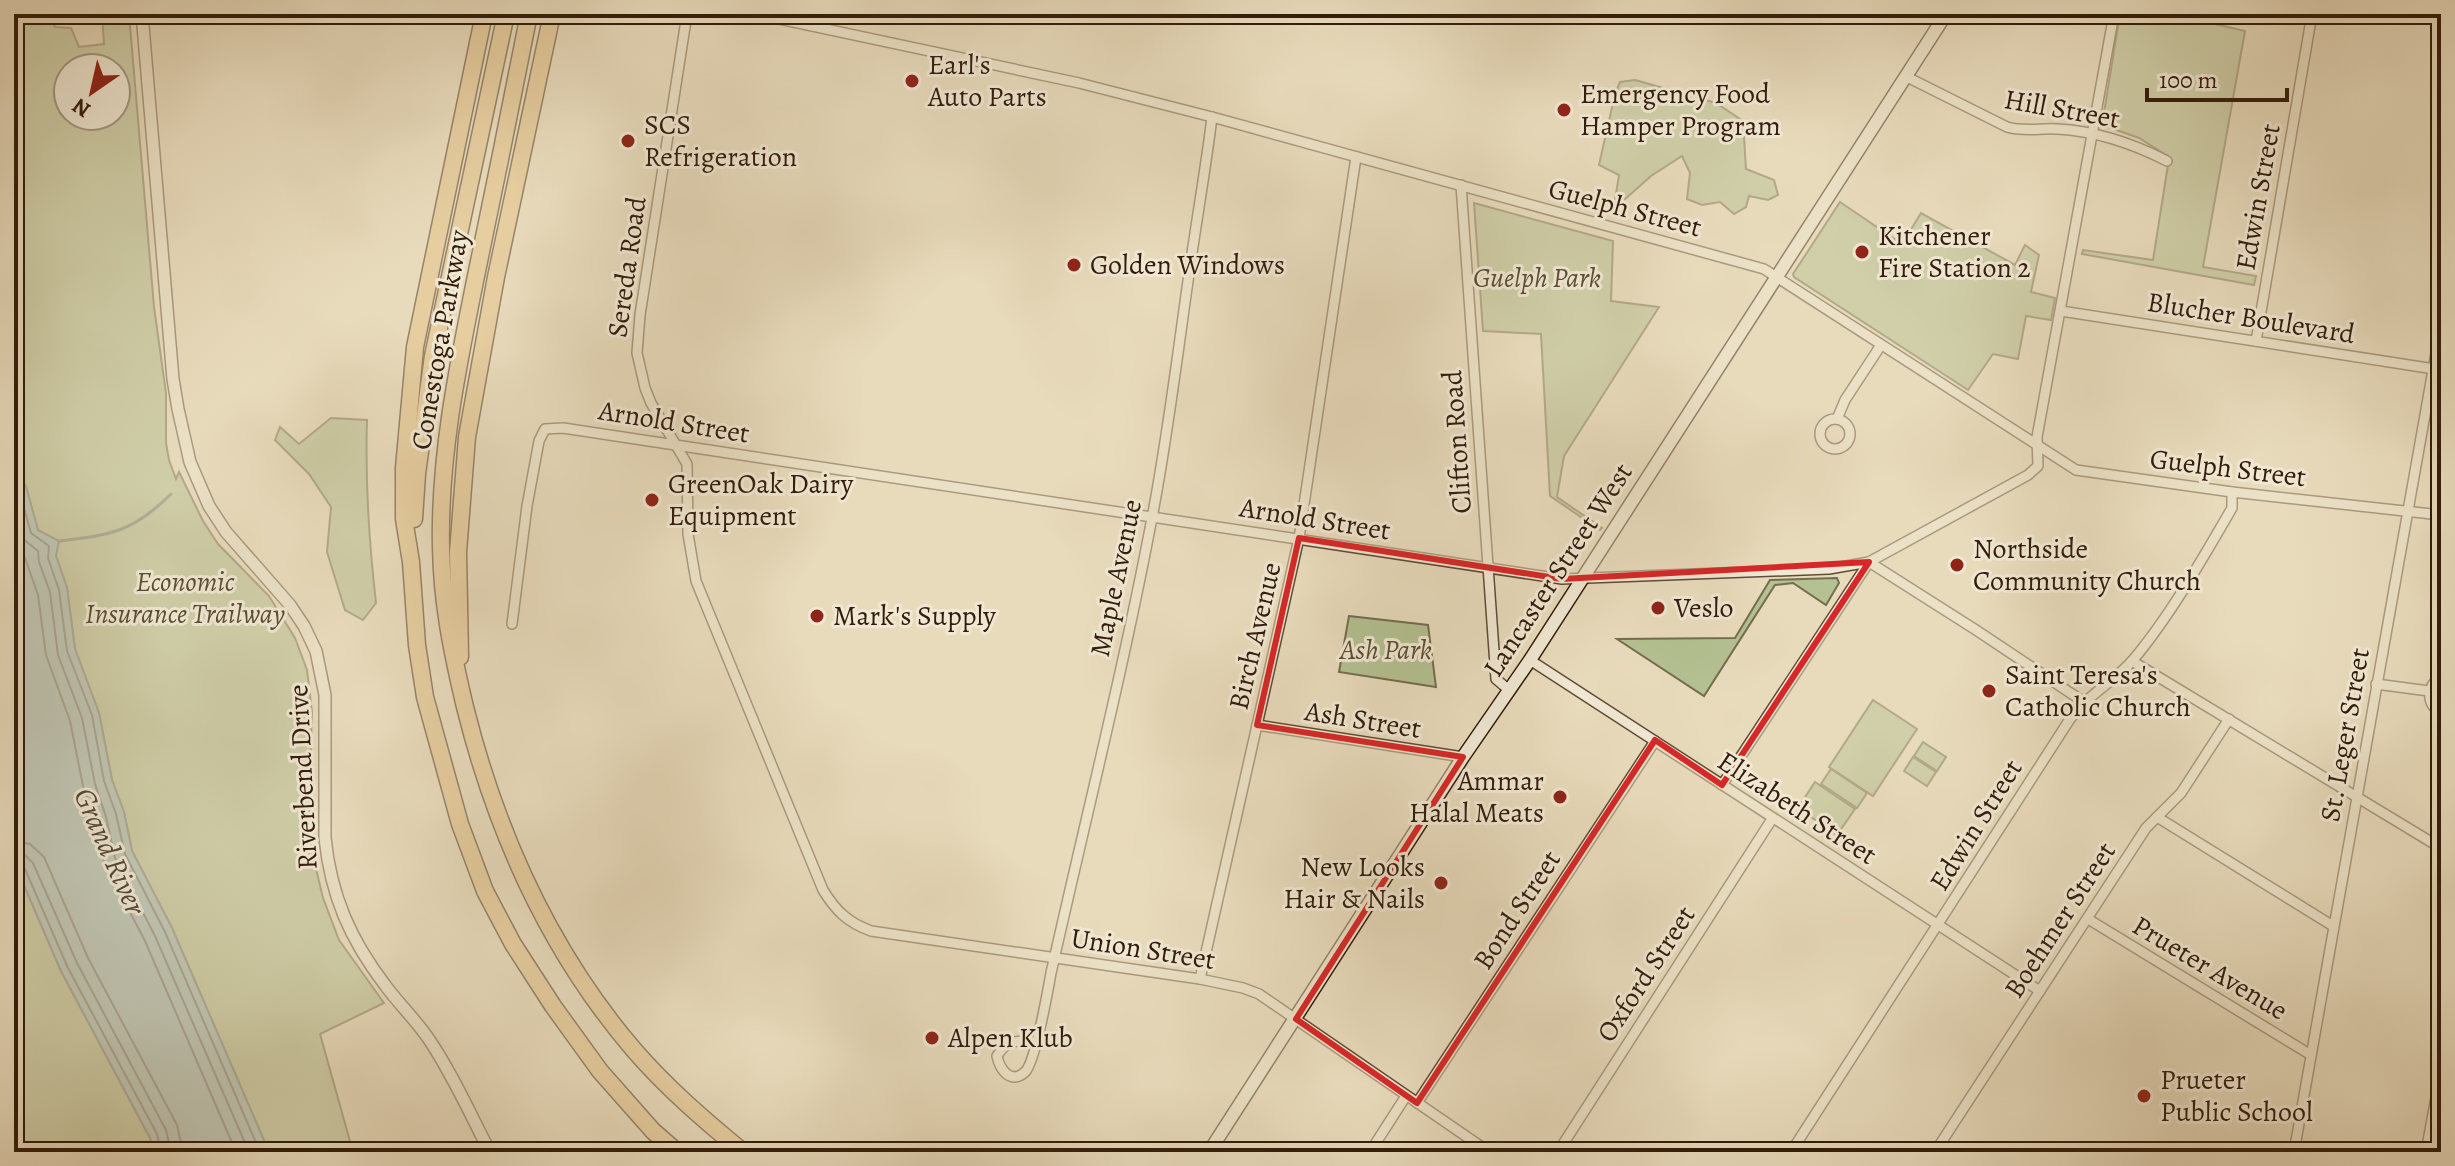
<svg xmlns="http://www.w3.org/2000/svg" width="2455" height="1166" viewBox="0 0 2455 1166" font-family="Alegreya,serif">
<style>
.green{fill:#b4c192;stroke:#746e4e;stroke-width:2;fill-rule:evenodd}
.water{fill:#99b9b8;stroke:#707a73;stroke-width:2}
.lines{fill:none;stroke-linecap:round;stroke-linejoin:round}
.shore{stroke:#666a62;stroke-width:2}
.stream{stroke:#707a73;stroke-width:3}
.minor-casing{stroke:#604c37;stroke-width:12}
.tertiary-casing{stroke:#604c37;stroke-width:14}
.secondary-casing{stroke:#331c0b;stroke-width:15}
.motorway-casing{stroke:#331c0b;stroke-width:19}
.minor{stroke:#f0e8d3;stroke-width:9}
.tertiary{stroke:#f0e8d3;stroke-width:11}
.secondary{stroke:#f0e8d3;stroke-width:12}
.motorway{stroke:#e4be7e;stroke-width:16}
.marked{fill:none;stroke:#d62828;stroke-width:6;stroke-linejoin:round}
.poi-dot{fill:#8f2418;stroke:#f0e8d3;stroke-width:3}
.labels{text-anchor:middle;dominant-baseline:central;stroke-width:6;stroke-linejoin:round;paint-order:stroke}
.poi-label{font-size:28px;fill:#331c0b;stroke:#f0e8d3;text-anchor:start}
.street-label{font-size:28px;fill:#331c0b;stroke:#f0e8d3}
.park-label{font-size:28px;font-style:italic;fill:#5a4e34;stroke:#f0e8d3}
.water-label{font-size:30px;font-style:italic;fill:#524b3f;stroke:#f0e8d3}
</style>
<rect width="100%" height="100%" fill="#e8dbbc"/>
<filter id="stains"><feTurbulence type="fractalNoise" baseFrequency=".0025" numOctaves="4"/><feColorMatrix values="0 0 0 0 .2 0 0 0 0 .09 0 0 0 0 .02 0 0 0 .5 -.17"/></filter>
<radialGradient id="worn" r=".72"><stop offset=".6" stop-color="#630" stop-opacity="0"/><stop offset="1" stop-color="#630" stop-opacity=".3"/></radialGradient>
<g class="green">
<path d="M14,14h36l5,13 16,1 8,19 25,-3 -2,-30h27l25,293 12,86v50l3,17 7,19 3,-7 24,49 15,23 51,52 26,42 12,32 5,42 -3,86 3,54 11,46 16,42 45,63 -64,31 33,118h-84l-97,-224 -40,-77 -8,-39 -12,-32 -13,-67 -24,-64 -8,-61 -11,-32 -18,-26 -12,-43 -12,-22zM68,68h48v48h-48z"/>
<path d="M2120,14h52l73,17 -42,236 53,9 -2,9 -172,-31 1,-4 70,10 14,-89 2,-14 -30,-19 -37,-13z"/>
<path d="M1635,80l81,23 27,18 3,48 28,11 4,15 -10,5 -19,-4 -3,11 -12,7 -14,-12 -18,3 -15,-6 3,-26 -8,-17 -31,20 -27,24h-9l4,-25 -20,-10 16,-71 5,-12z"/>
<path d="M1840,202l62,42 19,-31 94,52 10,-20 14,10 -8,37 24,6 -4,22 -25,-4 -8,43 -25,-5 -25,36 -174,-113 -1,-3z"/>
<path d="M1474,203l139,38 -2,60 48,6 -95,149 -7,41 45,31 -2,2 -50,-34 -9,-162 -58,-3z"/>
<path d="M331,418l36,2c-2,62 2,122 9,183l-13,17 -18,-10 -18,-58 4,-45 -22,-33 -34,-34 5,-13 19,17z"/>
<path d="M1837,578l2,5 -13,22 -33,-22 -18,2 -71,111 -87,-57 118,-1 35,-58z"/>
<path d="M1349,616l79,9 8,62 -97,-15z"/>
<path d="M1873,700l44,29 -44,67 -44,-29z"/>
<path d="M1923,742l23,15 -9,14 -23,-15z"/>
<path d="M1913,757l23,15 -9,14 -23,-15z"/>
<path d="M1831,769l36,24 -10,15 -36,-24z"/>
<path d="M1815,782l40,27 -18,26 -39,-27z"/>
<path d="M14,862l47,109 89,167 4,14h-140z"/>
</g>
<path class="water" d="M14,465l12,22 12,43 21,11 -3,15 11,32 8,61 24,64 13,67 12,32 8,39 40,77 97,224h-115l-4,-14 -89,-167 -47,-109z"/>
<g class="lines">
<g class="shore">
<path d="M14,481l5,9 12,43 18,13 -1,12 11,32 8,61 25,64 12,66 12,33 9,40 40,78 95,220"/>
<path d="M14,508l8,30 16,13 1,11 11,30 8,63 24,63 13,66 11,33 9,41 40,78 94,216"/>
<path d="M14,547l11,11 13,37 8,60 24,66 13,65 12,34 9,42 41,79 91,211"/>
<path d="M14,841l16,3 14,13 44,101 89,167 6,27"/>
<path d="M14,853l11,2 8,8 44,100 89,167 5,22"/>
<path d="M14,863l6,1 5,5 43,99 89,166 4,18"/>
</g>
<path class="stream" d="M59,541c52,-6 74,-9 112,-47"/>
<g class="minor-casing">
<g id="minor">
<path d="M687,14l-47,301 -3,38 8,35 6,15 36,61 1,70 8,47 127,309c13,21 24,32 48,41l329,48 43,9 16,6 230,158"/>
<path d="M756,14l323,69 133,34 552,152 312,201 156,22 209,23"/>
<path d="M1907,77l100,50c17,5 33,1 50,2 39,2 75,14 110,32"/>
<path d="M1461,185l35,494 13,11"/>
<path d="M2061,311l380,59"/>
<path d="M2256,341l56,-327"/>
<path d="M1837,419l8,-19 36,-55"/>
<circle cx="1835" cy="434" r="15"/>
<path d="M512,624l15,-118 12,-65 6,-12 18,-1 999,151 267,-10 40,-7 159,-87 10,-9 -1,-29 77,-423"/>
<path d="M1530,660l510,331"/>
<path d="M2132,661l309,187"/>
<path d="M2441,676c-14,10 -16,27 0,37"/>
<path d="M2376,684l53,7"/>
<path d="M1257,725l206,32"/>
<path d="M1722,785l147,-223 107,68 108,72"/>
<path d="M2157,817l176,109"/>
<path d="M2088,919l223,136"/>
<path d="M1200,979l99,-441 57,-381"/>
<path d="M1036,1042c-20,-1 -28,-4 -39,14 3,14 14,29 28,16 10,-9 23,-82 26,-99 34,-152 72,-302 101,-455 16,-83 26,-168 38,-251 7,-50 16,-100 22,-150"/>
<path d="M1417,1103l238,-362"/>
<path d="M1370,1152l36,-56"/>
<path d="M1558,1152l214,-333"/>
<path d="M1791,1152l279,-433c17,-24 44,-37 63,-59 37,-44 70,-102 99,-152v-16"/>
<path d="M1935,1152l211,-324 35,-35 48,-74"/>
<path d="M2294,1152l147,-827"/>
<path d="M2426,1152l15,-82"/>
</g>
</g>
<g class="tertiary-casing">
<path id="tertiary" d="M142,14l31,365 5,30 12,53 19,44 17,26 64,73 14,21 12,25 9,44v143c6,58 25,101 60,147 13,18 30,34 43,53 24,35 42,76 62,114"/>
</g>
<g class="secondary-casing">
<path id="secondary" d="M1209,1152l254,-395 67,-97 416,-646"/>
</g>
<g class="motorway-casing">
<g id="motorway">
<path d="M484,14l-69,333 -11,121v51l7,43 6,83 8,52 35,127 25,67 28,53 40,62 47,65 53,60 24,21"/>
<path d="M529,14c-17,87 -35,175 -53,262 -18,89 -37,180 -35,271 1,57 11,105 24,160 31,124 85,245 169,343 33,38 70,70 109,102"/>
<path d="M414,519l3,-45 16,-118 73,-342"/>
<path d="M460,657l-2,-105 9,-115 29,-160 56,-263"/>
</g>
</g>
<use href="#minor" class="minor"/>
<use href="#tertiary" class="tertiary"/>
<use href="#secondary" class="secondary"/>
<use href="#motorway" class="motorway"/>
</g>
<path d="M0 0H2455V1166H0ZM1299,538l263,41 307,-17 -147,223 -67,-45 -238,363 -121,-84 167,-262 -206,-32z" fill="#e8dbbc" fill-opacity=".55" fill-rule="evenodd"/>
<path class="marked" d="M1299,538l263,41 307,-17 -147,223 -67,-45 -238,363 -121,-84 167,-262 -206,-32z"/>
<g class="poi-dot">
<circle cx="912" cy="81" r="8"/>
<circle cx="1564" cy="110" r="8"/>
<circle cx="628" cy="141" r="8"/>
<circle cx="1862" cy="252" r="8"/>
<circle cx="1074" cy="265" r="8"/>
<circle cx="652" cy="500" r="8"/>
<circle cx="1957" cy="565" r="8"/>
<circle cx="1658" cy="608" r="8"/>
<circle cx="817" cy="616" r="8"/>
<circle cx="1989" cy="691" r="8"/>
<circle cx="1560" cy="797" r="8"/>
<circle cx="1441" cy="883" r="8"/>
<circle cx="932" cy="1038" r="8"/>
<circle cx="2144" cy="1096" r="8"/>
</g>
<g class="labels">
<g class="poi-label">
<text x="928" y="65">Earl's<tspan x="928" dy="32">Auto Parts</tspan></text>
<text x="1580" y="94">Emergency Food<tspan x="1580" dy="32">Hamper Program</tspan></text>
<text x="644" y="125">SCS<tspan x="644" dy="32">Refrigeration</tspan></text>
<text x="1878" y="236">Kitchener<tspan x="1878" dy="32">Fire Station 2</tspan></text>
<text x="1090" y="265">Golden Windows</text>
<text x="668" y="484">GreenOak Dairy<tspan x="668" dy="32">Equipment</tspan></text>
<text x="1973" y="549">Northside<tspan x="1973" dy="32">Community Church</tspan></text>
<text x="1674" y="608">Veslo</text>
<text x="833" y="616">Mark's Supply</text>
<text x="2005" y="675">Saint Teresa's<tspan x="2005" dy="32">Catholic Church</tspan></text>
<text x="1544" y="781" text-anchor="end">Ammar<tspan x="1544" dy="32">Halal Meats</tspan></text>
<text x="1425" y="867" text-anchor="end">New Looks<tspan x="1425" dy="32">Hair &amp; Nails</tspan></text>
<text x="948" y="1038">Alpen Klub</text>
<text x="2160" y="1080">Prueter<tspan x="2160" dy="32">Public School</tspan></text>
</g>
<g class="street-label">
<text transform="translate(2062 109) rotate(10)">Hill Street</text>
<text transform="translate(2258 197) rotate(-80)">Edwin Street</text>
<text transform="translate(1625 208) rotate(15)">Guelph Street</text>
<text transform="translate(627 267) rotate(-82)">Sereda Road</text>
<text transform="translate(2251 318) rotate(9)">Blucher Boulevard</text>
<text transform="translate(440 340) rotate(-80)">Conestoga Parkway</text>
<text transform="translate(674 422) rotate(9)">Arnold Street</text>
<text transform="translate(1457 442) rotate(-94)">Clifton Road</text>
<text transform="translate(2228 468) rotate(7)">Guelph Street</text>
<text transform="translate(1315 519) rotate(9)">Arnold Street</text>
<text transform="translate(1558 570) rotate(-57)">Lancaster Street West</text>
<text transform="translate(1116 578) rotate(-78)">Maple Avenue</text>
<text transform="translate(1255 636) rotate(-77)">Birch Avenue</text>
<text transform="translate(1363 720) rotate(9)">Ash Street</text>
<text transform="translate(2345 735) rotate(-80)">St. Leger Street</text>
<text transform="translate(303 777) rotate(-93)">Riverbend Drive</text>
<text transform="translate(1797 808) rotate(33)">Elizabeth Street</text>
<text transform="translate(1976 825) rotate(-58)">Edwin Street</text>
<text transform="translate(1517 910) rotate(-57)">Bond Street</text>
<text transform="translate(2060 920) rotate(-57)">Boehmer Street</text>
<text transform="translate(1143 949) rotate(9)">Union Street</text>
<text transform="translate(2210 968) rotate(31)">Prueter Avenue</text>
<text transform="translate(1646 974) rotate(-57)">Oxford Street</text>
</g>
<g class="park-label">
<text x="1537" y="278">Guelph Park</text>
<text x="185" y="582">Economic<tspan x="185" dy="32">Insurance Trailway</tspan></text>
<text x="1386" y="650">Ash Park</text>
</g>
<g class="water-label">
<text transform="translate(110 851) rotate(66)">Grand River</text>
</g>
</g>
<rect width="2455" height="1166" fill="none" stroke="#e8dbbc" stroke-width="48"/>
<rect x="16" y="16" width="2423" height="1134" fill="none" stroke="#331c0b" stroke-width="4"/>
<rect x="24" y="24" width="2407" height="1118" fill="none" stroke="#331c0b" stroke-width="2"/>
<g transform="translate(92 92) rotate(214)"><circle r="38" fill="#f0e8d3" stroke="#a49683" stroke-width="2"/>
<path d="M0-6L14 30L0 20L-14 30Z" fill="#8f2418"/>
<text y="-12" font-size="22" font-weight="bold" text-anchor="middle" fill="#331c0b">N</text>
</g>
<path d="M2147 88v12h140v-12" fill="none" stroke="#331c0b" stroke-width="4"/>
<text x="2159" y="88" font-size="24" fill="#331c0b" stroke="#f0e8d3" stroke-width="6" paint-order="stroke">100 m</text>
<rect width="100%" height="100%" filter="url(#stains)"/>
<rect width="100%" height="100%" fill="url(#worn)"/>
</svg>
